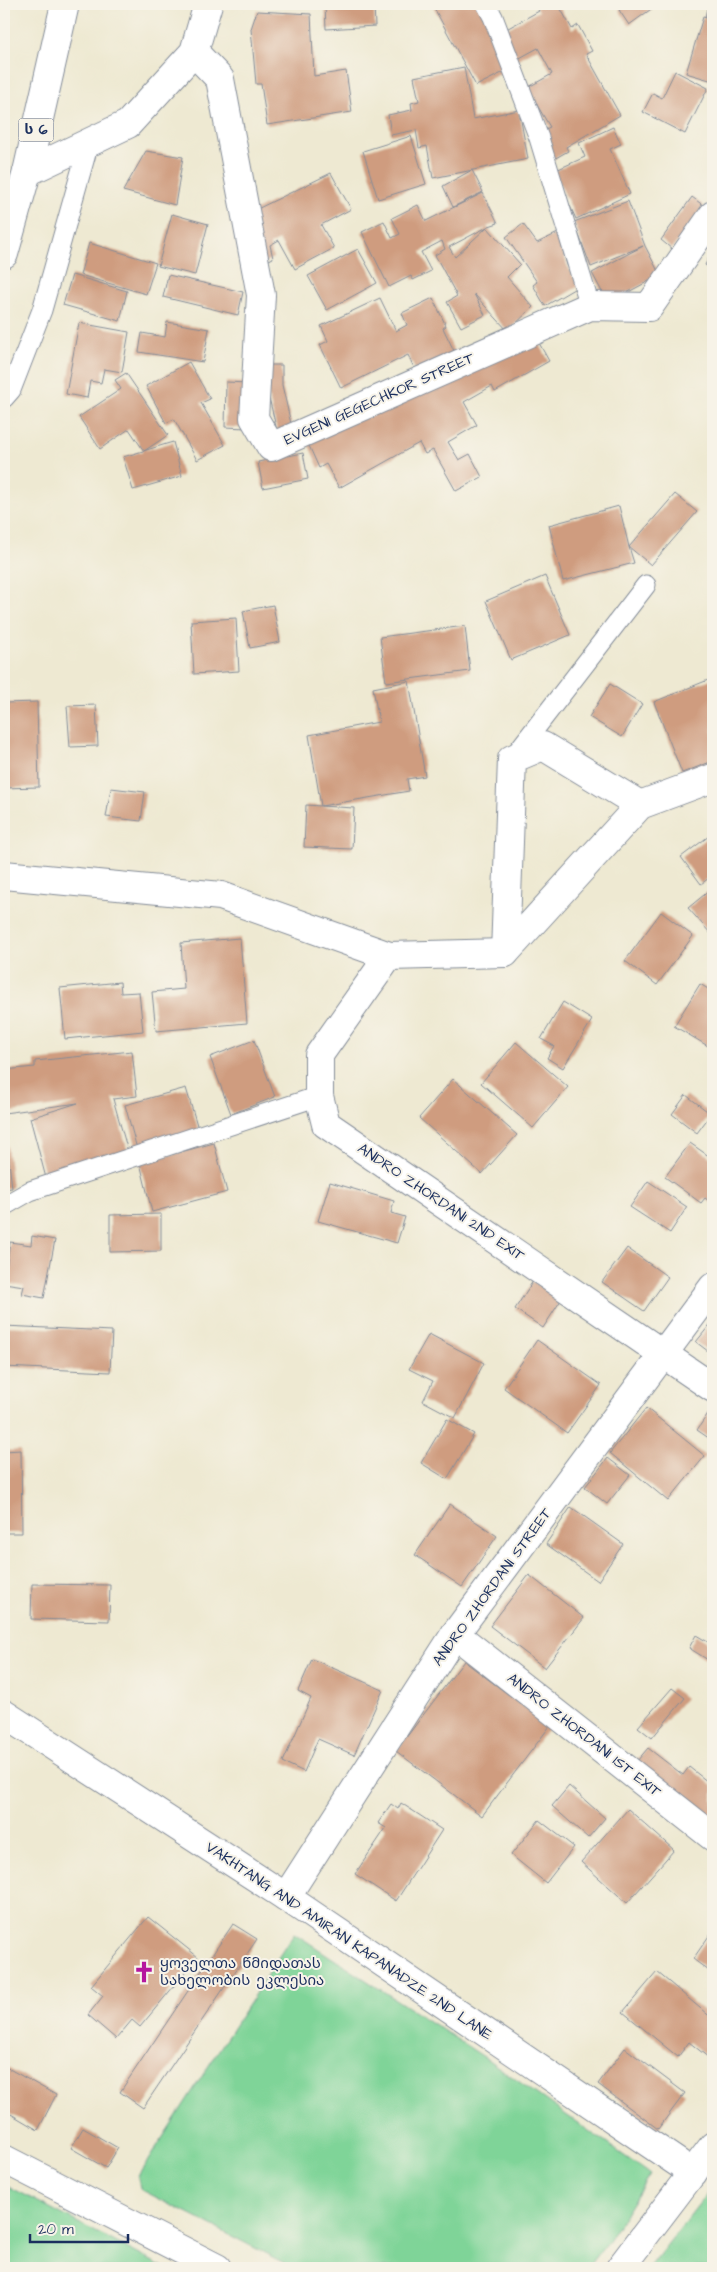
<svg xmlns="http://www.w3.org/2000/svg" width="717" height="2272" viewBox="0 0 717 2272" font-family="'Architects Daughter','Noto Sans Georgian',sans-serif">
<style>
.green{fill:#7fd498;stroke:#4d827b}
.building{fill:#cf9c7f}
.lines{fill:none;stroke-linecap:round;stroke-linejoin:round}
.lane-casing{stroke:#848c98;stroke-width:21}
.street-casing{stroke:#848c98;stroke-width:30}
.secondary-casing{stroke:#848c98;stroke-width:30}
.highway-casing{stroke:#848c98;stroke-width:30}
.lane{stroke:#fff;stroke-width:19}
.street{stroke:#fff;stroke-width:28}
.secondary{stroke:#fff;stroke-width:28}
.highway{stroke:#fff;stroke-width:28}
.labels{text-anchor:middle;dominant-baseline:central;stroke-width:4;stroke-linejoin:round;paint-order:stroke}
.shield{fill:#f7f3e8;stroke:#5d6a87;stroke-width:1}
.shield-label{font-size:14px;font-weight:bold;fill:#1b2f5e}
.street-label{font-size:15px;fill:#1b2f5e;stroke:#f7f3e8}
.poi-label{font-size:15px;fill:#1b2f5e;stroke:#f7f3e8;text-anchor:start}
</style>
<rect width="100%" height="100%" fill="#f7f3e8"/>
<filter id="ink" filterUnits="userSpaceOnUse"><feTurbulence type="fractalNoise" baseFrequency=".02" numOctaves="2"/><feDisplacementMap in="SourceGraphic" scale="10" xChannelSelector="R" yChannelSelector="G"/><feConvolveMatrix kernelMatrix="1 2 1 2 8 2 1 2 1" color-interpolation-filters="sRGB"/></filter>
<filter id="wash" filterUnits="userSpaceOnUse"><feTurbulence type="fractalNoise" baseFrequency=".0096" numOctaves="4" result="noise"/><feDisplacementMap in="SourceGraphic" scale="20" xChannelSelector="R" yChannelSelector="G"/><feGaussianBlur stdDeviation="1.12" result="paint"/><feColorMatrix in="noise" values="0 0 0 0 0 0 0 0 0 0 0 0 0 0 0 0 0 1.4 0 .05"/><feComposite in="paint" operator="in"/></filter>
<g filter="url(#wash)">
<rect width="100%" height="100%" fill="#eee9d2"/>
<g class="green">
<path d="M294,1933l190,124 166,117 -43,69 -19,25h-294l-154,-79 -2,-13z"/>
<path d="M4,2184l161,84h-161z"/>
<path d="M713,2186v82h-64z"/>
</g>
<g id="blocks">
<g class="building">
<path d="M325,4h49l1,22 -49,3z"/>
<path d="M432,4h49l31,64 -36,18z"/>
<path d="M535,4h23l14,25 6,-4 14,26 -6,3 34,61 -54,32 2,4 -14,8 -15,-27 11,-5 -23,-39 25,-14 -14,-26 -22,12 -15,-28 38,-21z"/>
<path d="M628,4h24l2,3 -25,18 -10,-15z"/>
<path d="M708,4h5v15l-8,-2z"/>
<path d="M257,11l54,3 3,62 32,-5 6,41 -85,13 -6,-41h-5l-5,-55z"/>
<path d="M703,17l10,3v61l-27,-8z"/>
<path d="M464,67l9,52 46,-9 9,49 -95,19 -6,-32 -8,2 -3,-18 -25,5 -3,-20 24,-5 -1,-7 8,-2 -5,-24z"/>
<path d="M675,71l33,17 -23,46 -42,-22 10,-19 9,5z"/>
<path d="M613,127l8,17 -11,5 20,45 -54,25 -22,-48 31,-14 -6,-14z"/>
<path d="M411,136l15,48 -48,15 -15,-48z"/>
<path d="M146,151l37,6 -8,48 -52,-14z"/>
<path d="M472,170l11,22 -30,15 -10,-21z"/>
<path d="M331,173l20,36 -30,16 13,23 -39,21 -16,-29 -9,5 3,13 -14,7 -10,-52z"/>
<path d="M483,193l15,30 -9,3 -40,21 6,10 32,-30 33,37 -13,13 26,30 -25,24 -34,-37 11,21 -24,12 -14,-25 10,-6 -22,-41 10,-6 -3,-8 -21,11 10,19 -18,9 -2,-4 -22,11 -27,-55 22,-11 8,17 8,-4 -8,-16 26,-13 8,16z"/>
<path d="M692,197l12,9 -32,43 -11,-9z"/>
<path d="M628,201l17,45 15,29 -52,28 -16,-30 51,-27 -52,21 -17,-45z"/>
<path d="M172,214l36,10 -13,51 -37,-9z"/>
<path d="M523,224l14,19 21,-10 9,32 12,21 -34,20 -12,-21 4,-3 -31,-45z"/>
<path d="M89,243l67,20 -10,31 -66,-19z"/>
<path d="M358,249l19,34 -50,27 -19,-34z"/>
<path d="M713,250v20l-8,-5z"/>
<path d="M72,275l55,16 -7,30 -57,-16z"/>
<path d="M168,275l75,17 -5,23 -75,-18z"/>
<path d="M380,298l16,33 11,-6 -5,-12 31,-15 13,28 -3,2 14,29 -39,19 -10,-21 -67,33 -21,-43 8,-4 -7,-15z"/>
<path d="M167,322l42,7 -6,33 -64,-10 3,-19 23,4z"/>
<path d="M79,323l50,9 -7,40 -18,-3 -3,14 -11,-2 -3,17 -21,-4z"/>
<path d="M534,334l15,27 -54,31 -3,-6 -28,16 13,23 -29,17 11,18 11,-6 12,23 -26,14 -23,-41 -8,4 -6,-11 -80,45 -13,-24 -7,4 -13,-29z"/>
<path d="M189,362l21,37 -9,4 24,42 -28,15 -23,-41 -8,4 -20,-37z"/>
<path d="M266,365h16v20l10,43 -15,3 -11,-46z"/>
<path d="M126,373l42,62 -24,16 -15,-22 -29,20 -21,-32 42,-28 -6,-9z"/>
<path d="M226,382l22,1 -2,45 -21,-1z"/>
<path d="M173,442l9,34 -49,14 -10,-33z"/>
<path d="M303,453l5,26 -45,9 -5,-26z"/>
<path d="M675,494l22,18 -46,53 -22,-18 5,16 -71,18 -14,-56 70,-19 10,41z"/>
<path d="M545,576l25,59 -59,25 -25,-59z"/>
<path d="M273,605l7,37 -30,6 -7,-37z"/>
<path d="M236,618l3,53 -45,3 -3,-53z"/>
<path d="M465,626l5,45 -84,11 -6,-45z"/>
<path d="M713,678v83l-31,12 -28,-71z"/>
<path d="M409,681l16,95 -18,3 2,12 -88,15 33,2 -2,41 -48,-2 2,-42 15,1 -12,-71 70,-13 -6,-34z"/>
<path d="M610,684l32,20 -20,33 -33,-20z"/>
<path d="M37,702l2,85 -35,1v-85z"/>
<path d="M96,705l2,41 -28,1 -3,-41z"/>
<path d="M111,788l34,4 -4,29 -35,-4z"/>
<path d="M713,833v42l-12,9 -20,-27z"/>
<path d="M710,890l3,4v38l-2,2 -23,-26z"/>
<path d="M661,912l32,24 -36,49 -32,-24z"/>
<path d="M240,938l7,85 -91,8 -4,-39 32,-3 -3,-46z"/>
<path d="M120,982l1,11 18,-1 4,39 -78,8 -5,-51z"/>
<path d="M700,984l13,8v57l-39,-23z"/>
<path d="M563,1002l29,18 -29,48 -16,-10 7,-12 -13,-7z"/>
<path d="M254,1040l21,57 -44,17 -21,-57z"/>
<path d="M516,1042l52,45 -35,41 -52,-45z"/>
<path d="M132,1051l5,45 -24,3 16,56 -83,23 -16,-60 48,-15 -74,10v-43l31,-3v-6z"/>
<path d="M453,1079l64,56 -35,39 -63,-56z"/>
<path d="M186,1088l13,44 -62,17 -12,-44z"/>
<path d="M686,1095l25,19 -14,19 -25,-19z"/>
<path d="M4,1118l8,70 -8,1z"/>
<path d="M214,1143l13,49 -75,20 -12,-49z"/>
<path d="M690,1143l23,16v45l-8,-6 -4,5 -36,-26z"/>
<path d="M648,1181l39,26 -17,26 -40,-26z"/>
<path d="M330,1182l64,19 -3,12 14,4 -8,26 -79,-22z"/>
<path d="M161,1214v37l-51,1v-37z"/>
<path d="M32,1236l23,4 -11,58 -22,-4 2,-8 -20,-3 6,-41 21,3z"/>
<path d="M627,1248l41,29 -24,34 -42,-29z"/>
<path d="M533,1281l28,19 -18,28 -28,-19z"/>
<path d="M713,1321v34l-17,-13z"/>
<path d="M4,1326l108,5 -2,41 -106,-5z"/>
<path d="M429,1334l55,29 -29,55 -32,-17 10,-20 -24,-12z"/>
<path d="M537,1340l64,45 -34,48 -63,-45z"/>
<path d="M713,1406v35l-16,-11z"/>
<path d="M646,1408l59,48 -37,45 -58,-48z"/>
<path d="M447,1419l27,15 -27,45 -26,-16z"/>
<path d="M21,1450l1,83h-18v-82z"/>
<path d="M608,1458l22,17 -23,29 -22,-17z"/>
<path d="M450,1504l47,32 -35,51 -47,-32z"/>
<path d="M571,1507l52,37 -25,37 -52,-37z"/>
<path d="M529,1575l55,43 -39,50 -55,-42z"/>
<path d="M32,1584l78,1 -1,36 -78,-2z"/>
<path d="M696,1635l17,10v18l-24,-15z"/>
<path d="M312,1659l71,31 -29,65 -36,-16 -14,33 -21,-10 28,-64 -13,-7z"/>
<path d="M464,1661l86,65 -68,90 -86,-65z"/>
<path d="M672,1688l13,10 -33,40 -14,-11z"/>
<path d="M648,1748l35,27 6,-8 24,19v33l-76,-58z"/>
<path d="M569,1786l36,32 -17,20 -36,-32z"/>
<path d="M401,1803l41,27 -46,71 -41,-27 31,-46 -8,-5 13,-19 7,5z"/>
<path d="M628,1809l46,41 -47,53 -46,-41z"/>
<path d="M539,1820l35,27 -28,36 -35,-28z"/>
<path d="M148,1917l50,40 -58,70 -8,-7 -16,19 -28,-24 15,-19 -12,-10z"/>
<path d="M233,1924l24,15 -114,169 -23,-16z"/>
<path d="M713,1930v44l-20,-15z"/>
<path d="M657,1972l56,47v34l-4,5 -20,-16 -11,15 -55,-45z"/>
<path d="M625,2048l60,45 -27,36 -60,-45z"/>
<path d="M4,2066l52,29 -18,35 -34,-20z"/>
<path d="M83,2128l35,20 -12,20 -35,-20z"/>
</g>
</g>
</g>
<g filter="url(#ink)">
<use href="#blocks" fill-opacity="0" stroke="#848c98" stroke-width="1"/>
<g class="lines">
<g class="lane-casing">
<g id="lane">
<path d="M486,4l7,13 46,121 51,168"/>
<path d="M4,398l7,-8 31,-80 47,-167"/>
<path d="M514,756l132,-171"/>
<path d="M4,1206l26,-15 289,-95"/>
</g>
</g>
<g class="street-casing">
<g id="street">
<path d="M194,52l26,27 41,216 -7,123 17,29 319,-141 59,1 64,-92"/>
<path d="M27,172l101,-48 66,-72 14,-48"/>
<path d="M4,875l217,21 168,60 116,-3 135,-148 73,-27"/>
<path d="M505,953l7,-194 31,-13 97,59"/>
<path d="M389,956l-70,99v41l7,28 387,264"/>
<path d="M455,1634l258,203"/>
<path d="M4,1714l282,183 407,276"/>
<path d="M286,1897l169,-263 258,-347"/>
<path d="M4,2159l213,109"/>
</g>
</g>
<g class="secondary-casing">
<path id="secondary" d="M620,2268l93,-122"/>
</g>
<g class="highway-casing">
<path id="highway" d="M4,254l23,-82 38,-168"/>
</g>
<use href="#lane" class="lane"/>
<use href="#street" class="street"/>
<use href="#secondary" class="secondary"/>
<use href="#highway" class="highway"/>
</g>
</g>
<defs>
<g id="church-bare" transform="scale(1.725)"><path d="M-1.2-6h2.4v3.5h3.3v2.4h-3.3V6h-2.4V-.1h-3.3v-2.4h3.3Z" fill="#b5179e" stroke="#f7f3e8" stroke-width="2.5" paint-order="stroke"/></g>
</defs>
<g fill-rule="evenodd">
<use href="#church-bare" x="144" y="1972"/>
</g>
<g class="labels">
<rect class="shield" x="18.5" y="118.5" width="35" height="23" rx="4"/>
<g class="shield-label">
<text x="36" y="130">ს 6</text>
</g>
<g class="street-label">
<text transform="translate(379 399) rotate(-24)">EVGENI GEGECHKOR STREET</text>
<text transform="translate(441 1202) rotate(34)">ANDRO ZHORDANI 2ND EXIT</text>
<text transform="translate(492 1587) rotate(-54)">ANDRO ZHORDANI STREET</text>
<text transform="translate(584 1735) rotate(38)">ANDRO ZHORDANI 1ST EXIT</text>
<text transform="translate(349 1941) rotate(34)">VAKHTANG AND AMIRAN KAPANADZE 2ND LANE</text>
</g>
<g class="poi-label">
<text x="160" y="1963">ყოველთა წმიდათას<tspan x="160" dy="17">სახელობის ეკლესია</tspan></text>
</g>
</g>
<rect width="717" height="2272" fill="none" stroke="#f7f3e8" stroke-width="20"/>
<path d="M30 2234v8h98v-8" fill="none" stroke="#1b2f5e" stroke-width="2.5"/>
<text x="38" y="2234" font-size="15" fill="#1b2f5e" stroke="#f7f3e8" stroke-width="4" paint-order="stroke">20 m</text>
</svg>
